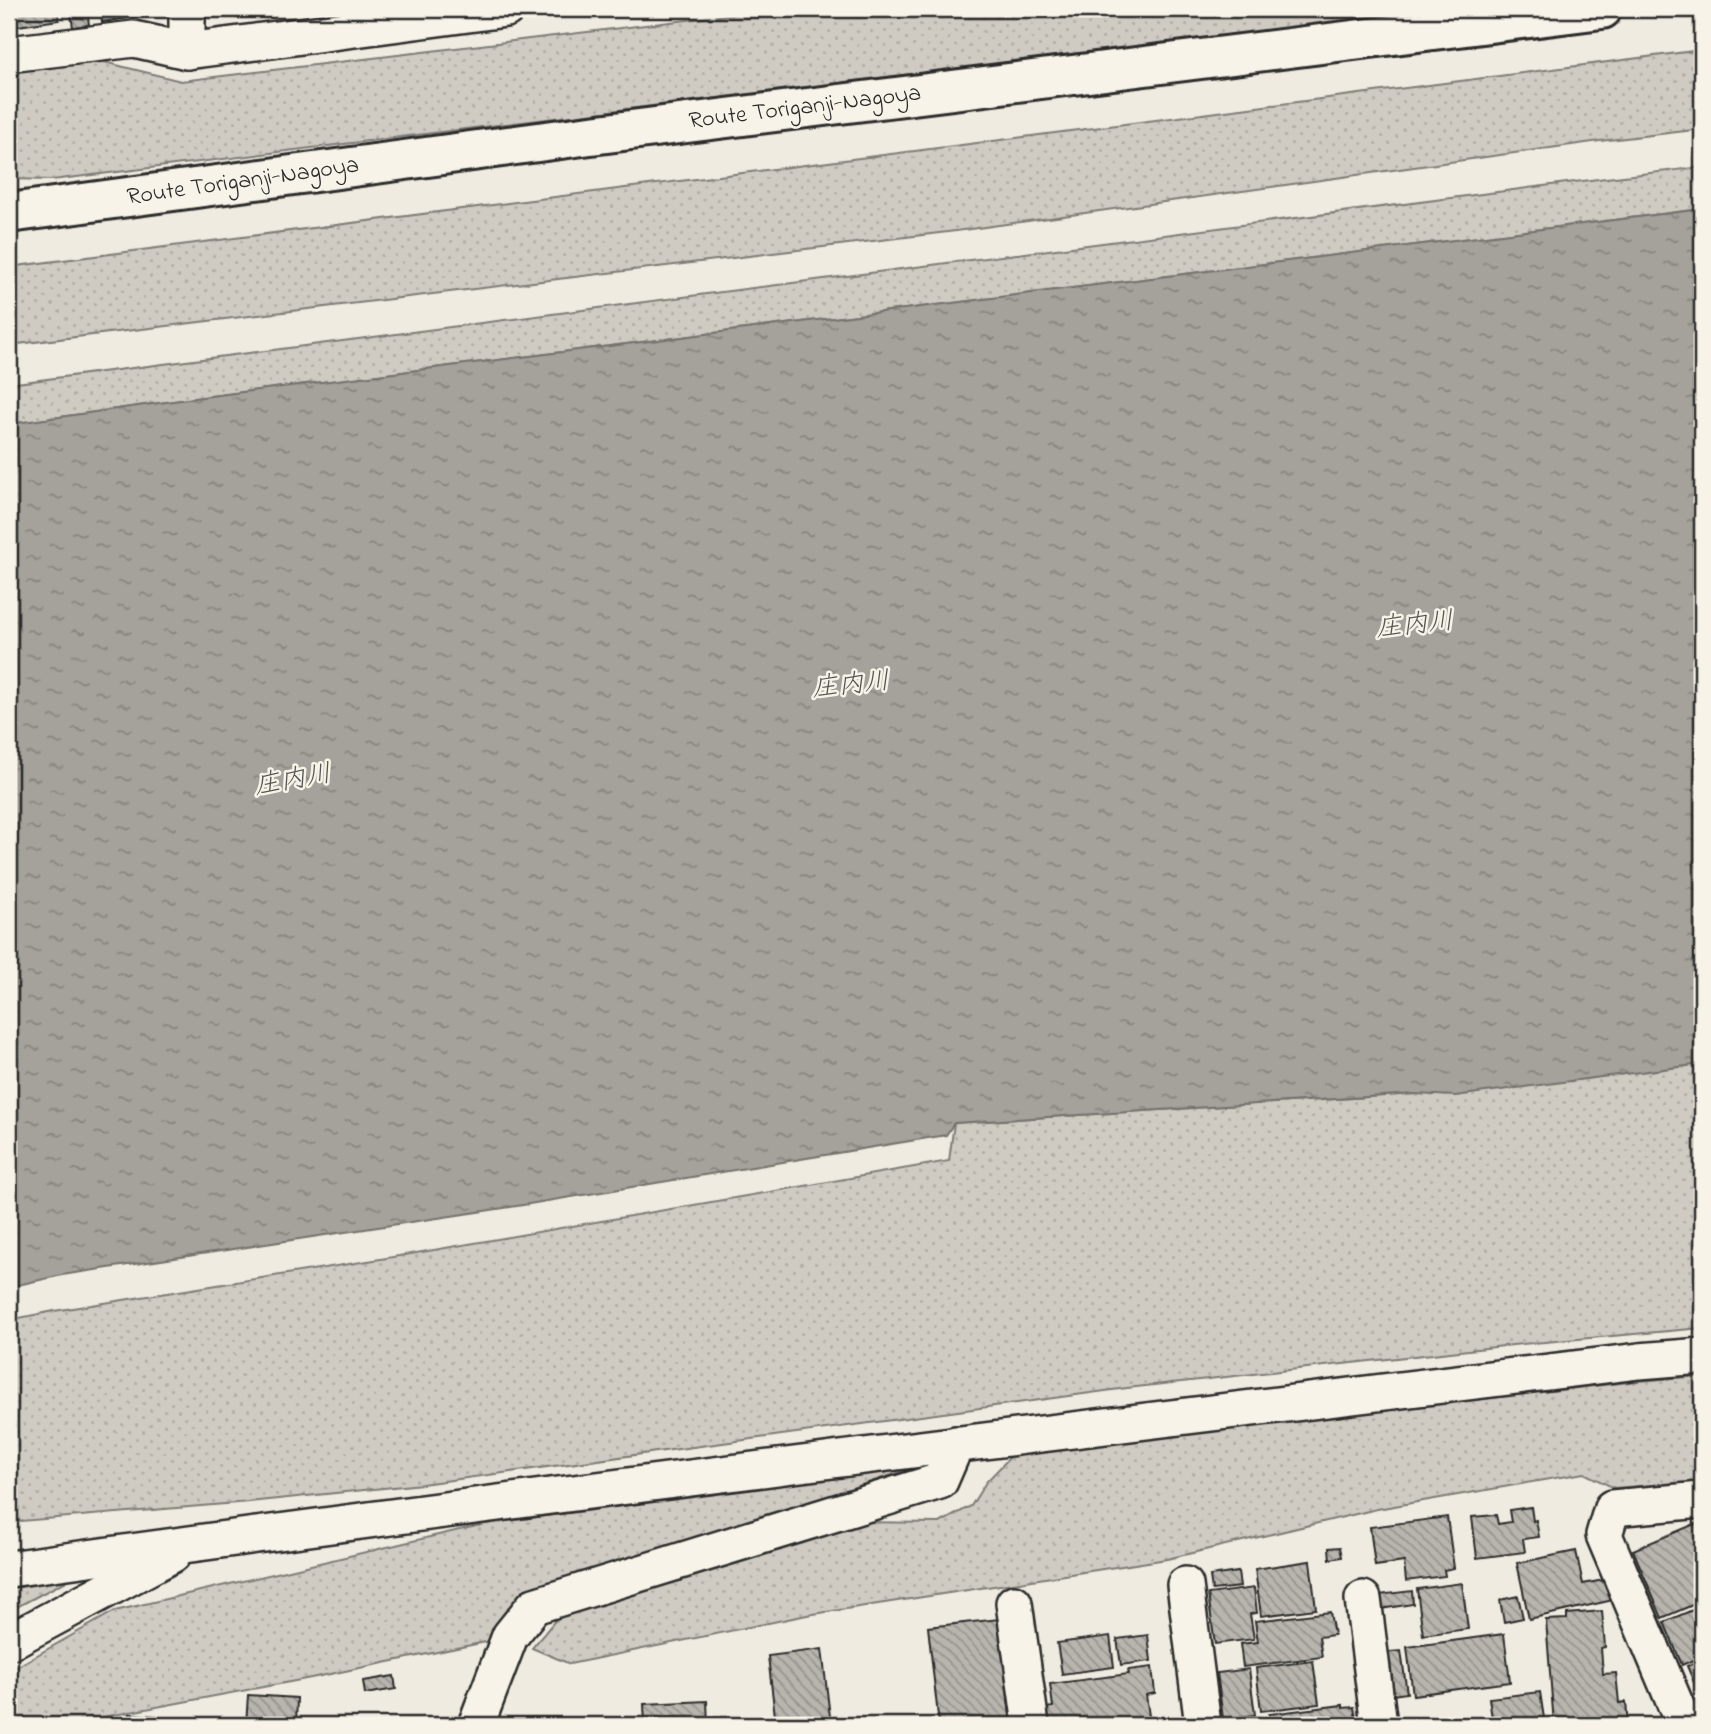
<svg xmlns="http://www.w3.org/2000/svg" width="1711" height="1734" viewBox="0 0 1711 1734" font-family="'Indie Flower','Klee One',sans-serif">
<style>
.green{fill:url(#green-dots);stroke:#7d7b76;stroke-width:2}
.water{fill:url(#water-ripples);stroke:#74726e;stroke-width:2}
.building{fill:url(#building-back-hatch);stroke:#2b2b2b;stroke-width:2}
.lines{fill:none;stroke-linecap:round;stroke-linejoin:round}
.street-casing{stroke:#2b2b2b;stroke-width:40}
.secondary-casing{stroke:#2b2b2b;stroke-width:44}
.street{stroke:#f7f3e8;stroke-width:35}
.secondary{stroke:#f7f3e8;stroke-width:38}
.labels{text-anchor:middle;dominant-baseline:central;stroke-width:5;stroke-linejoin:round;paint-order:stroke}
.street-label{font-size:24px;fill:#2b2b2b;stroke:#f7f3e8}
.water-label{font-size:26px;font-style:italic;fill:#555552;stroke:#f7f3e8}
</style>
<defs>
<pattern id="green-dots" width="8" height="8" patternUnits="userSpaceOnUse" patternTransform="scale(1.75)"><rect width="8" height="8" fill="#cfcbc2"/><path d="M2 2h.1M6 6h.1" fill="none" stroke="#b2aea7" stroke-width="1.8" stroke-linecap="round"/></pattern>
<pattern id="water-ripples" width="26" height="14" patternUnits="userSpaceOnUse" patternTransform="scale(1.75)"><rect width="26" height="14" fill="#a4a29a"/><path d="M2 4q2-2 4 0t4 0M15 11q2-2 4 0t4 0" fill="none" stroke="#86847e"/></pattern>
<pattern id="building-back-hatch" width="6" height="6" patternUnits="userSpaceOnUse" patternTransform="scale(1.75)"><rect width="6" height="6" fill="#b8b5ae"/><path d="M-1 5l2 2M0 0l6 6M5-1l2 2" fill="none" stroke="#96938e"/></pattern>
</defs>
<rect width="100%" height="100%" fill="#efebe0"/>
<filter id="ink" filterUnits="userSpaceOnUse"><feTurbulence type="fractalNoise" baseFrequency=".0143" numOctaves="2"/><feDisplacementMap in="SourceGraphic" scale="14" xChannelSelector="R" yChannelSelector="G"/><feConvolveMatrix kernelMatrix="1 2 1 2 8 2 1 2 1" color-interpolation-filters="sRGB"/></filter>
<g filter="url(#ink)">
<g class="green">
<path d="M779,9h662l-1389,171 -43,-1v-111l87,-8 85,21z"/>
<path d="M1702,50v79l-102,12 -644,90 -947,114v-78z"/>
<path d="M1702,167v42l-1507,189 -186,26v-40l1597,-206z"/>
<path d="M1702,1061v267l-180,16 -395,44 -705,96 -173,18 -240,20v-202l45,-9 339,-54 556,-96 5,-38 461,-29z"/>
<path d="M1702,1376v105l-88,7 -30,-15 -207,36 -210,50 -360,56 -237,49 -38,-16 36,-43 286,-83 86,1 31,-17 15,-24 28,-29 624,-72z"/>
<path d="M922,1465l-398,131 -24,43 -189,39 -250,47h-52v-54l106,-60 370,-87z"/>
<path d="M72,1578l-63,33v-22z"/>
</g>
<path class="water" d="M1702,209v855l-247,32 -40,-2 -461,29 -8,12 -429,71 -455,69 -53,12v-863l186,-26z"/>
<g class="building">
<path d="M9,9h49l1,11 -48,7z"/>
<path d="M70,9h17l2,16 -16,2z"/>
<path d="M100,9h59l1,4 -58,9z"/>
<path d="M235,9h55v1l-54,8z"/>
<path d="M1531,1507l2,14 3,-1 3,17 -16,2 2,13 -48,6 -5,-41 24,-2 2,9 13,-2 -2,-12z"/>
<path d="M1447,1517l7,51 -10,2 1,6 -39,5 -2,-19 -29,4 -5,-39z"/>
<path d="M1697,1523l5,13v65l-40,17 -29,-68z"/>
<path d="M1340,1547l2,10 -12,2 -1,-11z"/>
<path d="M1576,1551l7,33 26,-5 4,21 -84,19 -12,-56z"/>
<path d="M1310,1561l6,48 -55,7 -6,-47z"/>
<path d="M1238,1572l2,15 -28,3 -2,-14z"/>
<path d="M1462,1583l6,46 -45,6 -6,-46z"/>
<path d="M1254,1588l3,25 -7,1 4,25 -39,5 -7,-50z"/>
<path d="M1412,1591l1,13 -33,5 -2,-14z"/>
<path d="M1518,1596l5,22 -19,4 -4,-22z"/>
<path d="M1702,1606v50l-20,9 -18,-43z"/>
<path d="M1602,1611l3,36 -4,1 2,26 13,-1 3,30 7,-1 2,23h-74l-8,-105 21,-1v-5z"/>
<path d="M1330,1612l4,23 -15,2 3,20 -79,10 -3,-23 18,-2 -3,-21z"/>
<path d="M999,1619l12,106h-72l-11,-98z"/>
<path d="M1504,1634l6,48 -97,13 -6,-48z"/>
<path d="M1148,1635l3,26 -30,4 -4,-26z"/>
<path d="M1110,1636l4,31 -52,7 -5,-31z"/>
<path d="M822,1649l9,76h-55l-8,-69z"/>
<path d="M1401,1651l6,42 -22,3 -6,-43z"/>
<path d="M1702,1659v42l-15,-35z"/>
<path d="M1313,1661l6,43 -58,7 -5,-43z"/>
<path d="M1152,1667l3,26 -9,2 4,28 -19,2h-75v-2l-14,2 -2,-16 13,-2 -3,-23 79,-10 -1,-4z"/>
<path d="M1249,1669l6,46 -32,4 -6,-46z"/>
<path d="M394,1676l2,13 -31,5 -2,-13z"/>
<path d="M1540,1692l5,33h-52l-4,-27z"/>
<path d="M248,1695l49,3 -1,27h-50z"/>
<path d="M707,1701l1,24h-63l-1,-21z"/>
<path d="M1343,1705v3l11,-1 3,18h-86l-2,-11z"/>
<path d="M129,1714l28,2 -1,9h-28z"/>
<path d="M1259,1717l1,8h-22l-1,-5z"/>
<path d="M84,1721l28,2 -1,2h-27z"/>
</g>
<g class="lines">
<g class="street-casing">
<g id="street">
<path d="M187,51v-42"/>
<path d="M9,54l125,-15 53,12 319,-42"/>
<path d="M9,1569c542,-76 1086,-142 1630,-208l63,-5"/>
<path d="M1185,1585l18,140"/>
<path d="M1363,1599l16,126"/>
<path d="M1014,1603l17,122"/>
<path d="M9,1642l164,-88"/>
<path d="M476,1725l34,-89 24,-30 406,-125 16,-37"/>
<path d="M1687,1725l-8,-12 -75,-178 8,-27 90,-8"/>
</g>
</g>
<g class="secondary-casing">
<path id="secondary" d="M9,213l574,-77 1019,-127"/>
</g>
<use href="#street" class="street"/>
<use href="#secondary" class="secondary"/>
</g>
</g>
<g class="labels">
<g class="street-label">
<text transform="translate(805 108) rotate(-7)">Route Toriganji-Nagoya</text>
<text transform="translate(243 182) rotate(-8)">Route Toriganji-Nagoya</text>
</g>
<g class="water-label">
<text transform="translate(1415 626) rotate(-6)">庄内川</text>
<text transform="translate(851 686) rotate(-6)">庄内川</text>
<text transform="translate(293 781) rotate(-10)">庄内川</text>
</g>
</g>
<rect width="1711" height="1734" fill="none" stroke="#f7f3e8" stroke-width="35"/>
<rect x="18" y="18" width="1676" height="1699" fill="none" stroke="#2b2b2b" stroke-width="2.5" filter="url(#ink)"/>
</svg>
